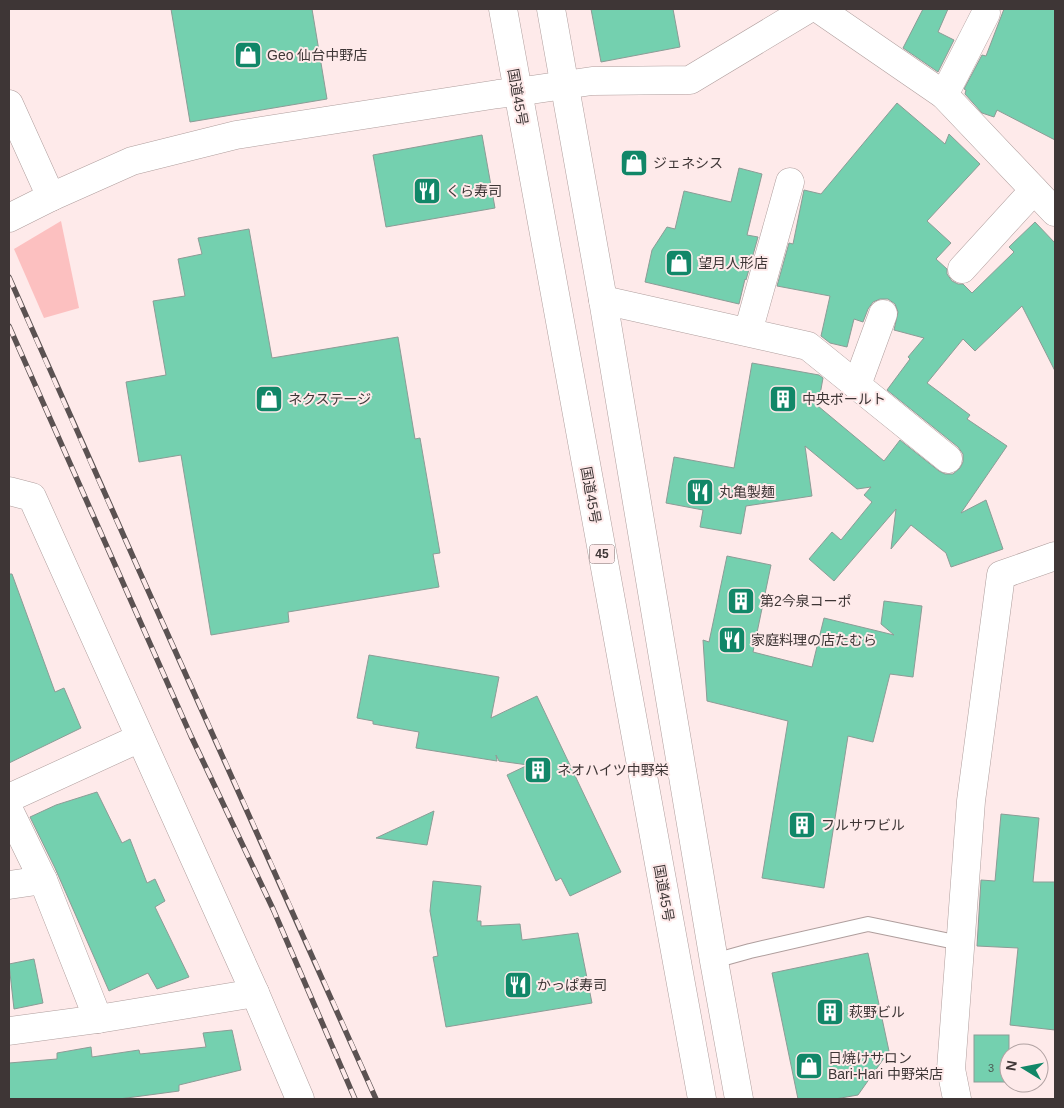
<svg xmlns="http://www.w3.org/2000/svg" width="1064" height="1108" viewBox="0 0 1064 1108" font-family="Helvetica,'Noto Sans JP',sans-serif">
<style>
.green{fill:#fcc0c0}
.building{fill:#74d0af;stroke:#8c9c96}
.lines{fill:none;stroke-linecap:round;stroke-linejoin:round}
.service-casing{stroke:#af9e9d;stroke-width:16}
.minor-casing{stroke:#af9e9d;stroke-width:29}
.tertiary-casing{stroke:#af9e9d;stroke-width:29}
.trunk-casing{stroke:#af9e9d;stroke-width:29}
.service{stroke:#fff;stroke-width:14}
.minor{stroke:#fff;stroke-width:28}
.tertiary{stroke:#fff;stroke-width:28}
.trunk{stroke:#fff;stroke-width:28}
.rail-casing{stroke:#5b5252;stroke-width:5.5}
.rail{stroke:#feeaea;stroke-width:4;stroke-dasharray:11;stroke-linecap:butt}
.labels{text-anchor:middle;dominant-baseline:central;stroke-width:4;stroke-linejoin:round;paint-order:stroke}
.number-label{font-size:11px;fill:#4c5c54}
.shield{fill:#feeaea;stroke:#786c6c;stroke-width:1}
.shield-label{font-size:12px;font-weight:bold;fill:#3e3636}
.poi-label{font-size:14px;fill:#3e3636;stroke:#feeaea;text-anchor:start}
.street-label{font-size:14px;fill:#3e3636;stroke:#feeaea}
</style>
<rect width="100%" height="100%" fill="#feeaea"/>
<path class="green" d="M61,221l18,87 -35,10 -30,-69z"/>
<g class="building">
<path d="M171,9h141l15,90 -137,23z"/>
<path d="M591,9h82l7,38 -79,15z"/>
<path d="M923,9h25l-10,23 16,8 -16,32 -35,-24z"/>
<path d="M1004,9h51v131l-58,-30 -3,7 -12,-4 -17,-19 1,-4 -2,-1 18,-34 4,1z"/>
<path d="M897,103l48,41 4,-10 31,30 -53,57 24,22 -15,16 11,10v5l5,7 6,3h5l9,9 42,-41 -5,-5 26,-25 20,21v128l-33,-65 -47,45 -12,-12 -36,44 43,32 -3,4 40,27 -46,67 25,-13 17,49 -52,18 -5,-14 -35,-28 -20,24 5,-40 -62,72 -25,-22 23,-27 9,8 31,-38 -8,-7 7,-8 -14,2 -52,-43 7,50 -66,10 -5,28 -41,-7 3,-17 -37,-7 8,-46 60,11 18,-105 67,12 4,3 -5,28 66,55 16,-21 39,31 6,3h8l7,-6 3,-6v-8l-5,-7 -71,-57 23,-31 -2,-2 16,-19 -30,-8 4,-18 -3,-8 -7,-5h-8l-7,3 -5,7 -5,13 -9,-3 -7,28 -17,-4 -9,-7 9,-40 -53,-10 12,-43 4,1 11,-54 17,4z"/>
<path d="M482,135l13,73 -109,19 -13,-72z"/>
<path d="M739,168l23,6 -15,61 11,2 -12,43 -1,-1 -6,25 -94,-22 7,-32 15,-23 8,2 9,-38 47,11z"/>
<path d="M249,229l23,129 126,-21 17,102 5,-1 20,115 -7,1 6,33 -151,25 1,10 -78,13 -30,-180 -42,7 -13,-80 40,-7 -13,-74 32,-5 -7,-37 24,-5 -4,-16z"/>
<path d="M727,556l44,9 -18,87 59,15 12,-49 70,17 -13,-11 3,-23 38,5 -9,71 -23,-3 -17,68 -25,-6 -24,152 -62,-10 26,-157 -81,-20 -4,-61 6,2z"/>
<path d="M9,574h3l43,118 9,-4 17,40 -72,35z"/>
<path d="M369,655l130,22 -8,41 46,-22 84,176 -51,24 -9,-18 -5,3 -49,-106 21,-10 -29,-4 -3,-6 1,6 -81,-13 3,-16 -46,-8v-3l-16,-3z"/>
<path d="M97,792l25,51 8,-4 17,44 8,-4 10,22 -10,6 34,70 -32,12 -9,-16 -39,18 -54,-123 -25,-51 26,-12z"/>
<path d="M434,811l-7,34 -51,-7z"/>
<path d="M1001,814l38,4 -6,64h22v148l-45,-5 8,-77 -41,-2 4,-66 14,1z"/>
<path d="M433,881l48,5 -4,35h4v5l39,-2 2,16 56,-7 14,70 -146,24 -13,-70 5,-1 -8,-45z"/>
<path d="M868,953l21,98 -31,44 -23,4h-37l-26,-126z"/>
<path d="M34,959l9,44 -29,6 -5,-45z"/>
<path d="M232,1030l9,40 -62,15v6l-60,8h-110v-36l48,-4v-6l34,-6 1,10 47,-7 1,4 66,-7 -3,-14z"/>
<rect x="974" y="1035" width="35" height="47"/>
</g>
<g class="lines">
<g class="service-casing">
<path id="service" d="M714,961l36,-10 118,-27 92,19"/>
</g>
<g class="minor-casing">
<g id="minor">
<path d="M819,9l125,86 111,117"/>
<path d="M517,92l75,-11 98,-1 118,-71"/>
<path d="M944,95l42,-82"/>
<path d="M9,104l42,93"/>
<path d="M962,269l72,-79"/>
<path d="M603,300l205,46 140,113"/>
<path d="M748,332l42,-150"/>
<path d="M857,385l26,-71"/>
<path d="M9,491l23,6 223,496 45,106"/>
<path d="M9,798l131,-60"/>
<path d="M9,810l34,70 55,139"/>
<path d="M9,885l34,-5"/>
<path d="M9,1031l89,-12 157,-26"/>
<path d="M957,1099l-6,-30 20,-268 30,-226 54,-19"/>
</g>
</g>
<g class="tertiary-casing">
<path id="tertiary" d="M9,218l42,-21 81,-36 104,-26 262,-41 19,-2"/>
</g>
<g class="trunk-casing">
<g id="trunk">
<path d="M503,9l199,1090"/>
<path d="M551,9l52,291 111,661 25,138"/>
</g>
</g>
<use href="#service" class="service"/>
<use href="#minor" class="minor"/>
<use href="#tertiary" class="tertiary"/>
<use href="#trunk" class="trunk"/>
<g class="rail-casing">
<g id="rail">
<path d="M9,277c120,275 246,548 367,822"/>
<path d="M9,326l182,410 82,173 82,190"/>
</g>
</g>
<use href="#rail" class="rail"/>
</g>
<defs>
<g id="shop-square" transform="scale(1.4375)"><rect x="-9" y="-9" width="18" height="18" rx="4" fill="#118768" stroke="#feeaea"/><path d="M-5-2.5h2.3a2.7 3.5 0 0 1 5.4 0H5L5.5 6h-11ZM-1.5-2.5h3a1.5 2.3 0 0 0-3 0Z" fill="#fff"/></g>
<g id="restaurant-square" transform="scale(1.4375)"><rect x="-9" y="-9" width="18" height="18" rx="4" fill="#118768" stroke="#feeaea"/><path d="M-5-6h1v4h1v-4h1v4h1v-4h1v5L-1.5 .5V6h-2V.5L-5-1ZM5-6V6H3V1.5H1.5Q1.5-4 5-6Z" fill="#fff"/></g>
<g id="building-square" transform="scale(1.4375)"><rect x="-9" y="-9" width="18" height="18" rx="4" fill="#118768" stroke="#feeaea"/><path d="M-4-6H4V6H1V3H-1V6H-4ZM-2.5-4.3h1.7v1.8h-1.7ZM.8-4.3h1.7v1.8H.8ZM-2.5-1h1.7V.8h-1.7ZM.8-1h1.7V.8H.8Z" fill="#fff"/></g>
</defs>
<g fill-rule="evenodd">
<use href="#shop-square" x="248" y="55"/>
<use href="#shop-square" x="634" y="163"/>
<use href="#restaurant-square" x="427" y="191"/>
<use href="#shop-square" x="679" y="263"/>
<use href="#shop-square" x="269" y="399"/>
<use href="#building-square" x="783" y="399"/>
<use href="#restaurant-square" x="700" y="492"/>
<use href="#building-square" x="741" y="601"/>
<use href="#restaurant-square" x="732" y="640"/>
<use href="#building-square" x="538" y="770"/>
<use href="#building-square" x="802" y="825"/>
<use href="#restaurant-square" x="518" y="985"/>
<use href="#building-square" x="830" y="1012"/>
<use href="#shop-square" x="809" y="1066"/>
</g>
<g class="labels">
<g class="number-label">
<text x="991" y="1068">3</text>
</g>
<rect class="shield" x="589.5" y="544.5" width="25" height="19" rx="4"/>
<g class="shield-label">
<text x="602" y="554">45</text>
</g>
<g class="poi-label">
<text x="267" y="55">Geo 仙台中野店</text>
<text x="653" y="163">ジェネシス</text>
<text x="446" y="191">くら寿司</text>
<text x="698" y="263">望月人形店</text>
<text x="288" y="399">ネクステージ</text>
<text x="802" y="399">中央ボールト</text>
<text x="719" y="492">丸亀製麺</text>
<text x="760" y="601">第2今泉コーポ</text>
<text x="751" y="640">家庭料理の店たむら</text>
<text x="557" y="770">ネオハイツ中野栄</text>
<text x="821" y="825">フルサワビル</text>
<text x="537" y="985">かっぱ寿司</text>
<text x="849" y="1012">萩野ビル</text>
<text x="828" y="1058">日焼けサロン<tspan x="828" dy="16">Bari-Hari 中野栄店</tspan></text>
</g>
<g class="street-label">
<text transform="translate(518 97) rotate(80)">国道45号</text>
<text transform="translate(591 495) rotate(80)">国道45号</text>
<text transform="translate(664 893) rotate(80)">国道45号</text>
</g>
</g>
<rect width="1064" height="1108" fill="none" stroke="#3e3636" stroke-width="20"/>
<g transform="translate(1024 1068) rotate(280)"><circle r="24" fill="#feeaea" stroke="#b1a2a2"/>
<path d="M0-4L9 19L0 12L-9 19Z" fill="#118768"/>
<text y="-8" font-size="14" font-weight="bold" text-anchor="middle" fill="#3e3636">N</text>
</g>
</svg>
